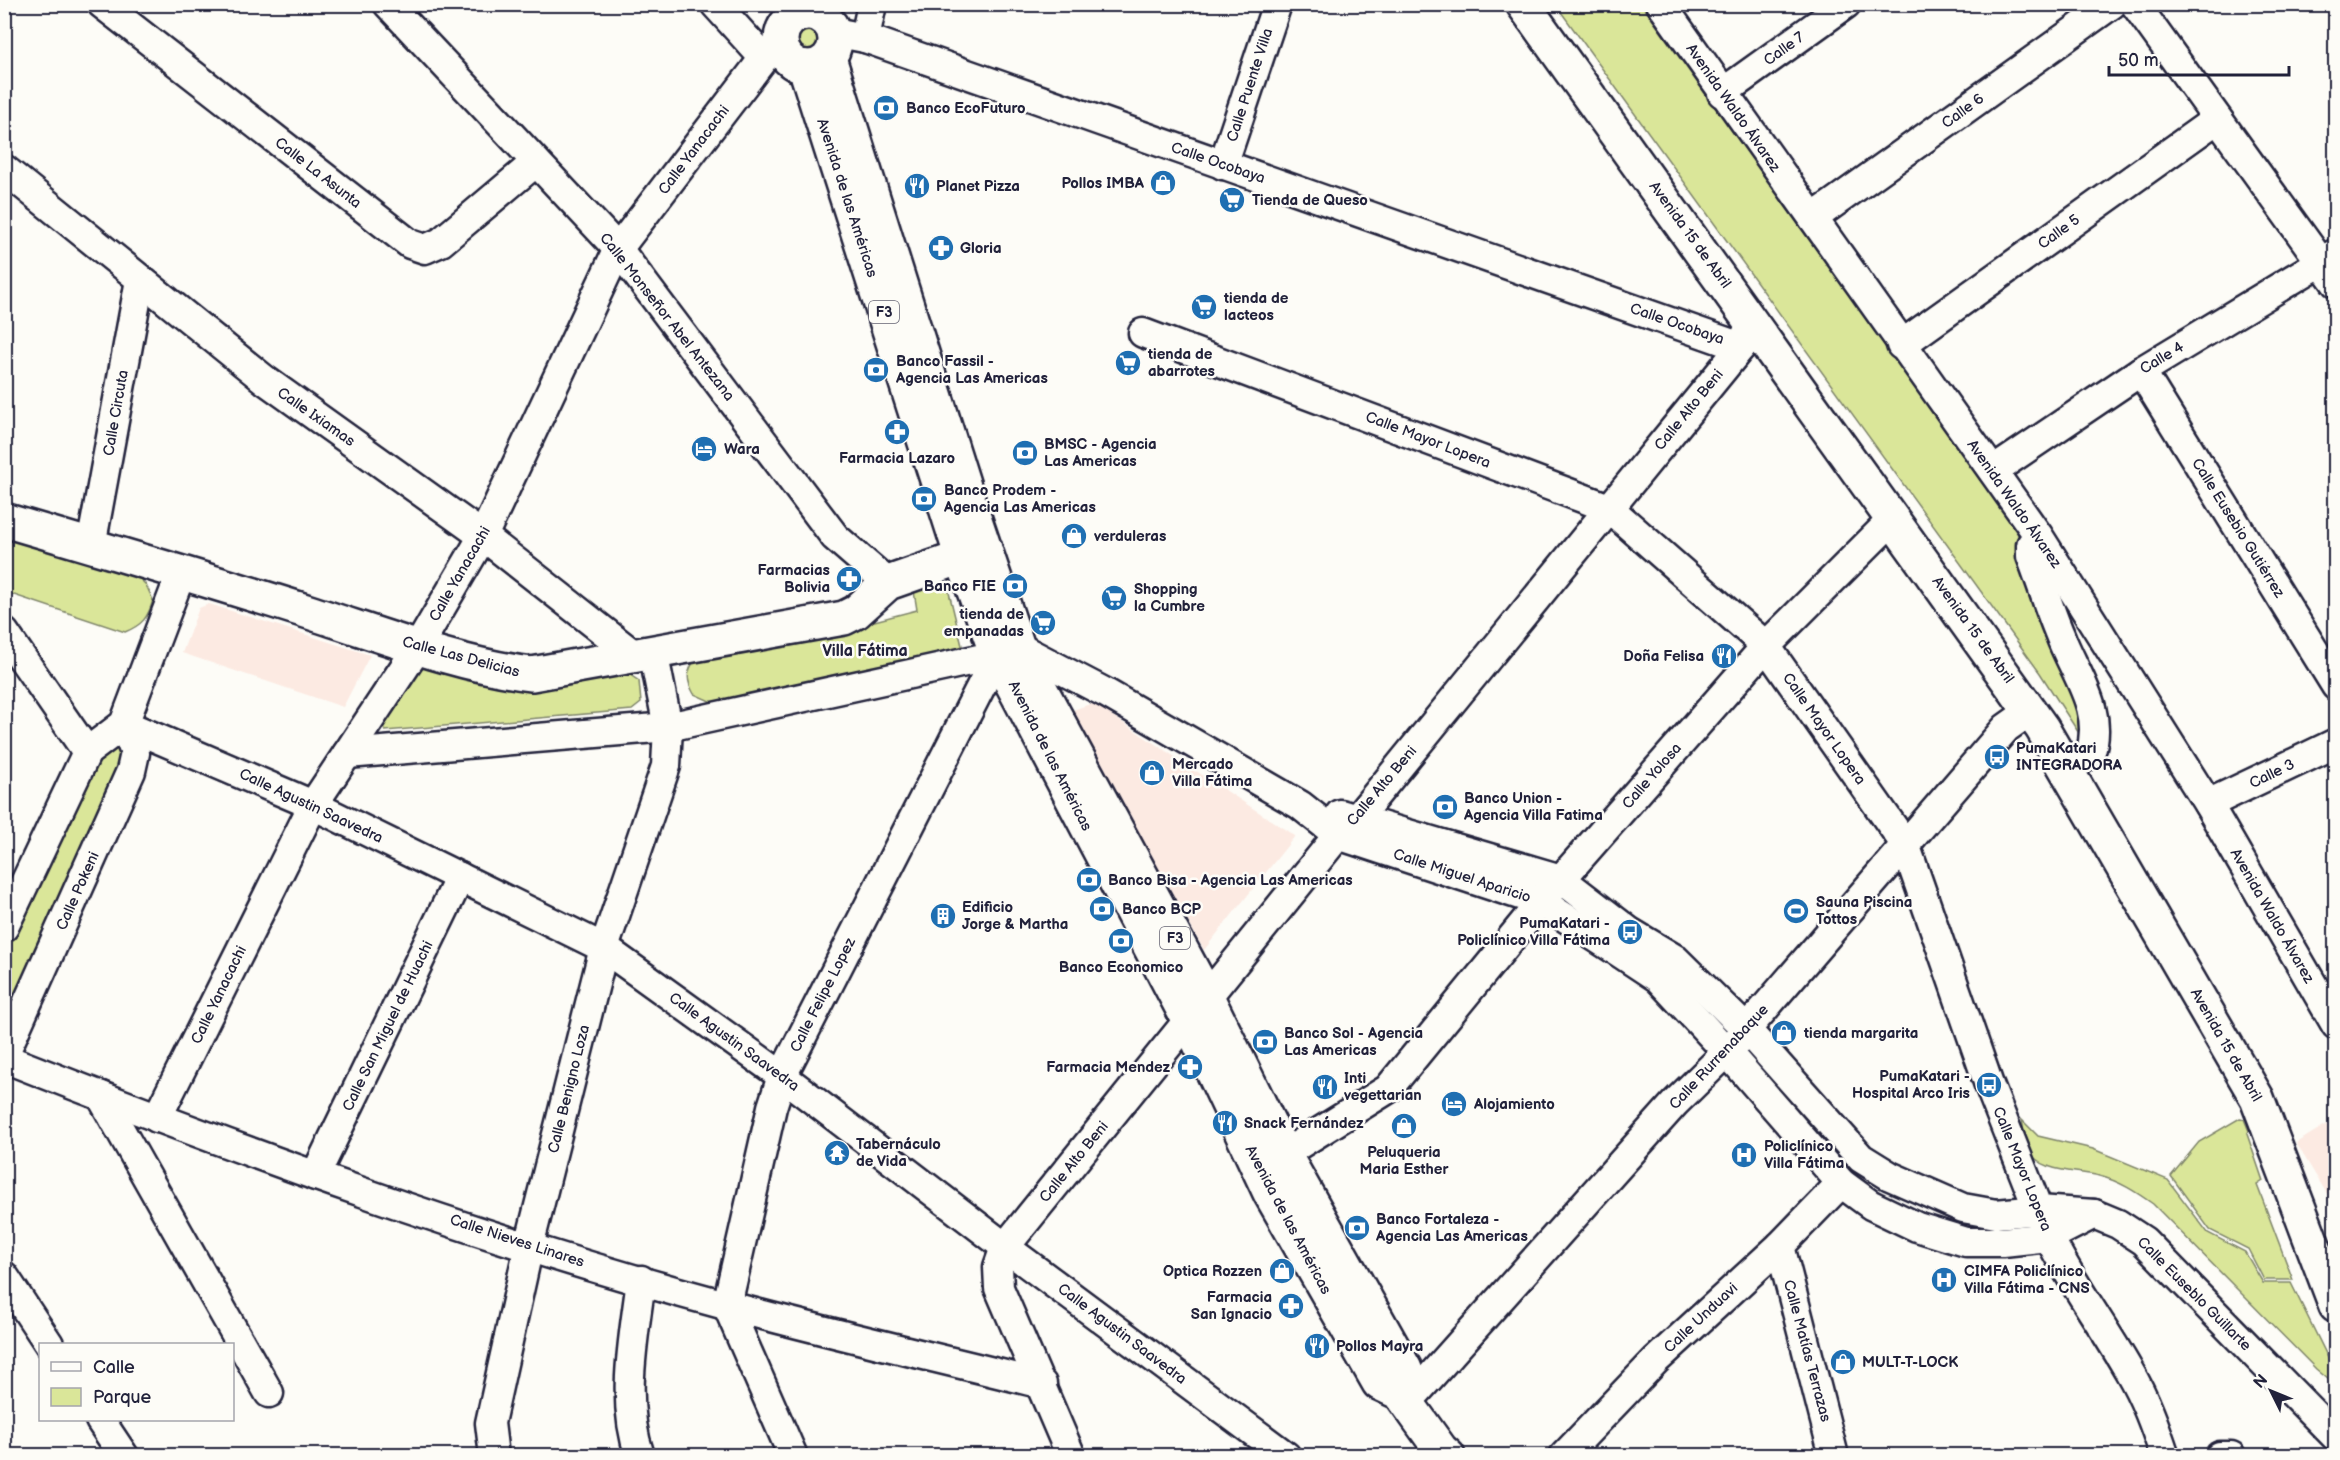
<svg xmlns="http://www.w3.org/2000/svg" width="2340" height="1460" viewBox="0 0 2340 1460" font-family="'Balsamiq Sans',sans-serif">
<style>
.built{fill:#fceae2}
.green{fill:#dae699;stroke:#7e846a;stroke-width:1.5}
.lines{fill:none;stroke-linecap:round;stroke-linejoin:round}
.minor-casing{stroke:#22223b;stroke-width:33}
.tertiary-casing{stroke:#22223b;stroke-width:38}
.secondary-casing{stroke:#22223b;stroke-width:38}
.primary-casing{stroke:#22223b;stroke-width:38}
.minor{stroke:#fdfcf7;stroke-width:28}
.tertiary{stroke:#fdfcf7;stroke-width:33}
.secondary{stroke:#fdfcf7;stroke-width:33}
.primary{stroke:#fdfcf7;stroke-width:33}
.labels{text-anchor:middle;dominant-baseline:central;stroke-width:5;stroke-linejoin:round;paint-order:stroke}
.shield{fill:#fdfcf7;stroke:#646373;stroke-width:1.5}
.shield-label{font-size:14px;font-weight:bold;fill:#22223b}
.street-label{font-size:15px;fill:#22223b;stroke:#fdfcf7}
.poi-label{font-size:15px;font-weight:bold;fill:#22223b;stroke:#fdfcf7;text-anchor:start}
.neighbourhood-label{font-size:16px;font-weight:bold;fill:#22223b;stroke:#fdfcf7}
</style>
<rect width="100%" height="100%" fill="#fdfcf7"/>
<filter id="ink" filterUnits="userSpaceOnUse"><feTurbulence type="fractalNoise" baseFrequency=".0167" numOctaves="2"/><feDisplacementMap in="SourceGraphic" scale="12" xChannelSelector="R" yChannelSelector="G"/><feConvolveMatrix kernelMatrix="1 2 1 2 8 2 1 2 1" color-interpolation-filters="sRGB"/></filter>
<g filter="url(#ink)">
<g class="built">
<path d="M209,604l161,51 -27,52 -161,-54 17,-45z"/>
<path d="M1093,703l202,133 -91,114 -134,-239z"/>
<path d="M2335,1119v88l-39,-64z"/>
</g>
<g class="green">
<path d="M1556,5h86l375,526 17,60 39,87 11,63 -44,-68z"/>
<circle cx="806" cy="40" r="14"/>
<path d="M5,535l131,40 10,10 7,15c-5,18 -11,25 -28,32l-120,-40z"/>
<path d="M945,576l19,78 -252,48 -18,-8c-8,-14 -8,-22 2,-36l144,-28 77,-20 -4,-25z"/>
<path d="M415,664l212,9 12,8 2,22 -9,7 -247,21 -6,-11z"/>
<path d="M114,741l11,13 -120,267v-73l15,-39 83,-165z"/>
<path d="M2240,1118l4,1 5,12 -2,3 16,47 -6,4 36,95h-29l-16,-31 -38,-19 -39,-54 28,-34z"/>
<path d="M2022,1120l16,16 55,13 75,31 40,53 37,19 18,31h28l44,89v13l-19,-16 -163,-165c-17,-12 -33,-23 -54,-28 -22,-6 -59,-2 -72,-28 -3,-7 -3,-19 -5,-28z"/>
</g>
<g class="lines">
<g class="minor-casing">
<g id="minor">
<path d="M102,4l308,240 15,5 16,-7 95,-80"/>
<path d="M388,4l230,245 217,288 53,46"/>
<path d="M715,4l49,54"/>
<path d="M1661,4l377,531 170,269 128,221"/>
<path d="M2135,4l201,279"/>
<path d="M834,32l31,6 7,-34"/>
<path d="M865,38l876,309"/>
<path d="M1722,93l124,-89"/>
<path d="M1223,165l54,-161"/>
<path d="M4,169l261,211 218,156 151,119"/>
<path d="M1813,218l299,-214"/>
<path d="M1143,333l466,175 157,138 139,198 84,241 60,152c23,47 54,88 80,134 16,27 26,55 36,85"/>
<path d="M1901,345l316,-226"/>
<path d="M2141,371l195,315"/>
<path d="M1993,471l148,-100 195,-118"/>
<path d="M2037,537l-6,8v11c10,26 18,53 29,79 15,40 45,75 30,119l-23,15"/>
<path d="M91,546l49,-266"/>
<path d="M4,632l83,120"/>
<path d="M124,724l189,81 291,143 178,128 223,171 281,209"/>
<path d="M347,754l321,-27 329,-72 21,-8 88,46 194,112 38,30 203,67 76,49 41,27 69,74 114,131 30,22 46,22 49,15h37l46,-5 45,-23"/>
<path d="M2208,804l128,-61"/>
<path d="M1340,814l221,65 69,53 45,27 71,70 115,129 29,18 73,32 33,6 43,-4 55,4 24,10 26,17 192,196"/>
<path d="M4,927l83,-175 37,-28 58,-153"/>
<path d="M4,1055l127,-284 4,-18 -11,-29"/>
<path d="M4,1058c238,94 479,182 725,248 104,28 209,52 313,78"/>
<path d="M101,1096l168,297"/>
<path d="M157,1118l156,-313 105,-158 65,-111 135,-287 146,-191 17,-13"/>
<path d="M1284,1154l104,-65 153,-187 225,-256 127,-127"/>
<path d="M315,1176l145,-299"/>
<path d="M1780,1246l54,210"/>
<path d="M4,1276l45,68"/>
<path d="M1407,1403l268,-300 52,-51 279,-324 24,-17"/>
<path d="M100,1420l24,36"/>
<path d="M494,1456l-4,-33 39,-177 75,-298 62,-182 2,-39 -15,-76"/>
<path d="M640,1456c-20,-57 -6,-118 1,-176"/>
<path d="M793,1456l-66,-151 45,-198 10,-31 215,-421"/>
<path d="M1071,1456l-72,-168 -1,-21 7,-20 333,-412 20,-18 383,-470 11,-26"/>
<path d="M1564,1456l92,-96 124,-114 61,-63"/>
<path d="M2220,1456h11"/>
</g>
</g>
<g class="tertiary-casing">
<path id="tertiary" d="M4,520c102,30 204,60 305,92 69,22 152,54 223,62l312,-56 12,-6 32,-29 97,-34"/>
</g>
<g class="secondary-casing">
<path id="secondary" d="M1523,4l519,724 215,370 79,208"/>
</g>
<g class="primary-casing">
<g id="primary">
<circle cx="808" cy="40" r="27"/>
<path d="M829,58l138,438 51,151 190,352 76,155 121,215 -5,24"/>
<path d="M805,67l157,491 35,97 192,366 81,172 109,190 21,10 41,57 7,6"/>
</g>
</g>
<use href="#minor" class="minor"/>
<use href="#tertiary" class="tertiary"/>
<use href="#secondary" class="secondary"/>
<use href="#primary" class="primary"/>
</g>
</g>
<defs>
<g id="bank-disc" transform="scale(1.35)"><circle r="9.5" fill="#1f6fb2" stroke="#fdfcf7"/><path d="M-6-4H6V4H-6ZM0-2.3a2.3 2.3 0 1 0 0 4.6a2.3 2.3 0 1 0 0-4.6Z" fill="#fff"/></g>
<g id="shop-disc" transform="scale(1.35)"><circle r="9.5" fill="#1f6fb2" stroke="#fdfcf7"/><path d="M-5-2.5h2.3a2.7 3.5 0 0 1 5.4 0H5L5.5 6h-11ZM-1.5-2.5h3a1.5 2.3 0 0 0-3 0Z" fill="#fff"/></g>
<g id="restaurant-disc" transform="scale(1.35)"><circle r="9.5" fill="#1f6fb2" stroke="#fdfcf7"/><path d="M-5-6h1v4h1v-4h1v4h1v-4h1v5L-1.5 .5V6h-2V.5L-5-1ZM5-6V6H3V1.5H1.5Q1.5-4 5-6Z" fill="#fff"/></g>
<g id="supermarket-disc" transform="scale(1.35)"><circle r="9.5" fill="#1f6fb2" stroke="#fdfcf7"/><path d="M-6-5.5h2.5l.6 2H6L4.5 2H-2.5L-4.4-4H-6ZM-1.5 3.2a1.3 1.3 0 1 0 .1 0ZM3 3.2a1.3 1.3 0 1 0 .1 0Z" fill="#fff"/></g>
<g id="pharmacy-disc" transform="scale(1.35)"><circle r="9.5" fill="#1f6fb2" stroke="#fdfcf7"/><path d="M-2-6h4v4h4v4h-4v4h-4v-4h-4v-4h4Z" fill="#fff"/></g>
<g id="hotel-disc" transform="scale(1.35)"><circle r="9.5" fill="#1f6fb2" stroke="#fdfcf7"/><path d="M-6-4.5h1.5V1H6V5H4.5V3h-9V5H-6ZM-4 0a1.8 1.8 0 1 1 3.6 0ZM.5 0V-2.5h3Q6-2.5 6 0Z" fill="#fff"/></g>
<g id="bus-disc" transform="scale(1.35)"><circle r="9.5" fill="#1f6fb2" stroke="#fdfcf7"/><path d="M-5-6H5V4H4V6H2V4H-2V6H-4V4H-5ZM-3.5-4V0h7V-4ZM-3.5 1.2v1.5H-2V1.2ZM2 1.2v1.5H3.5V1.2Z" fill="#fff"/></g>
<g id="stadium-disc" transform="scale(1.35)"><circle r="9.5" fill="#1f6fb2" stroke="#fdfcf7"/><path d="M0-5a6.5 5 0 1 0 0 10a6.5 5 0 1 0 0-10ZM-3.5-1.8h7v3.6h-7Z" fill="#fff"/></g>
<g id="building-disc" transform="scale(1.35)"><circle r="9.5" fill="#1f6fb2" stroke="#fdfcf7"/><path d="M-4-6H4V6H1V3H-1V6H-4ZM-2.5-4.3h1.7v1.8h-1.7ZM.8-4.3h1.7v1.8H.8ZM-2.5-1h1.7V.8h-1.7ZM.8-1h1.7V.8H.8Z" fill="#fff"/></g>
<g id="temple-disc" transform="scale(1.35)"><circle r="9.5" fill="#1f6fb2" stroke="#fdfcf7"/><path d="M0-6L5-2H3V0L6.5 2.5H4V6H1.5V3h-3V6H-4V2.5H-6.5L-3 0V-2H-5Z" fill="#fff"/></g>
<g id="hospital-disc" transform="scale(1.35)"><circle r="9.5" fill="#1f6fb2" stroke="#fdfcf7"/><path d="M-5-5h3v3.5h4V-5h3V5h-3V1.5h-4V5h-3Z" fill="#fff"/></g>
</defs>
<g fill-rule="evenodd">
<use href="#bank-disc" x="886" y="108"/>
<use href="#shop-disc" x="1163" y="183"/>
<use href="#restaurant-disc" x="917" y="186"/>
<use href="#supermarket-disc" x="1232" y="200"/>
<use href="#pharmacy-disc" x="941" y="248"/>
<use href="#supermarket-disc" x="1204" y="307"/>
<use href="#supermarket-disc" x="1128" y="363"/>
<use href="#bank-disc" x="876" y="370"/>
<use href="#pharmacy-disc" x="897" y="432"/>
<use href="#hotel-disc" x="704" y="449"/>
<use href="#bank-disc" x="1025" y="453"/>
<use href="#bank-disc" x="924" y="499"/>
<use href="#shop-disc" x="1074" y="536"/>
<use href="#pharmacy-disc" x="849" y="579"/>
<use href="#bank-disc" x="1015" y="586"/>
<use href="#supermarket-disc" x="1114" y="598"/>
<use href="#supermarket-disc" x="1043" y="623"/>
<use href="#restaurant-disc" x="1724" y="656"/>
<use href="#bus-disc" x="1997" y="757"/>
<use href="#shop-disc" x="1152" y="773"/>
<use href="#bank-disc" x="1445" y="807"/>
<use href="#bank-disc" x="1089" y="880"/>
<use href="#bank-disc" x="1102" y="909"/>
<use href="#stadium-disc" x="1796" y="911"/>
<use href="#building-disc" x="943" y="916"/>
<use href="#bus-disc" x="1630" y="932"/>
<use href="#bank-disc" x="1121" y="941"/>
<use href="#shop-disc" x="1784" y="1033"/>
<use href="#bank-disc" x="1265" y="1042"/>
<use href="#pharmacy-disc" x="1190" y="1067"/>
<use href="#bus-disc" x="1989" y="1085"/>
<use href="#restaurant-disc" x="1325" y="1087"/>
<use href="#hotel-disc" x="1454" y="1104"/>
<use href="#restaurant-disc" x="1225" y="1123"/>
<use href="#shop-disc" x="1404" y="1126"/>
<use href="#temple-disc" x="837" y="1153"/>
<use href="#hospital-disc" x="1744" y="1155"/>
<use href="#bank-disc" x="1357" y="1228"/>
<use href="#shop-disc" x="1282" y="1271"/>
<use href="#hospital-disc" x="1944" y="1280"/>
<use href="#pharmacy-disc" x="1291" y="1306"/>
<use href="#restaurant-disc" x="1317" y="1346"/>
<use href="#shop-disc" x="1843" y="1362"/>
</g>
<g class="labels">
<g class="shield">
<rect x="869" y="301" width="30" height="22" rx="4.5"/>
<rect x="1160" y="927" width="30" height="22" rx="4.5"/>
</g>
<g class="shield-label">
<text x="884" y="312">F3</text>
<text x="1175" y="938">F3</text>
</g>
<g class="street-label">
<text transform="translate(1784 49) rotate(-36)">Calle 7</text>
<text transform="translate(1250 85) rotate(-72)">Calle Puente Villa</text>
<text transform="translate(1733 108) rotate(55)">Avenida Waldo Álvarez</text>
<text transform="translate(1963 111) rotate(-36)">Calle 6</text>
<text transform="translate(694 150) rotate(-53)">Calle Yanacachi</text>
<text transform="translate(1218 163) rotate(19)">Calle Ocobaya</text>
<text transform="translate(318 173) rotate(38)">Calle La Asunta</text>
<text transform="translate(847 198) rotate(72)">Avenida de las Américas</text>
<text transform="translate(2059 232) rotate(-36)">Calle 5</text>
<text transform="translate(1690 235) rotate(54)">Avenida 15 de Abril</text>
<text transform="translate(667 317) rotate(52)">Calle Monseñor Abel Antezana</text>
<text transform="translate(1677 324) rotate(19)">Calle Ocobaya</text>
<text transform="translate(2162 358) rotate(-31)">Calle 4</text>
<text transform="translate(1689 410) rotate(-51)">Calle Alto Beni</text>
<text transform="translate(116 413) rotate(-80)">Calle Circuta</text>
<text transform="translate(316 417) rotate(35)">Calle Ixiamas</text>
<text transform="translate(1428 440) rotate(21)">Calle Mayor Lopera</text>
<text transform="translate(2014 504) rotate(55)">Avenida Waldo Álvarez</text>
<text transform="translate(2238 528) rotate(58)">Calle Eusebio Gutiérrez</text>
<text transform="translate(460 574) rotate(-60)">Calle Yanacachi</text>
<text transform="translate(1973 630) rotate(54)">Avenida 15 de Abril</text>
<text transform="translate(461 657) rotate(15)">Calle Las Delicias</text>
<text transform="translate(1824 729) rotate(55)">Calle Mayor Lopera</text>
<text transform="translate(1050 756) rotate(63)">Avenida de las Américas</text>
<text transform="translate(2272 774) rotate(-26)">Calle 3</text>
<text transform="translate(1652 776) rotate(-49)">Calle Yolosa</text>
<text transform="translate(1382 786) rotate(-50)">Calle Alto Beni</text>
<text transform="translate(311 806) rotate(25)">Calle Agustin Saavedra</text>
<text transform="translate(1462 876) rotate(18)">Calle Miguel Aparicio</text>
<text transform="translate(78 891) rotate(-66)">Calle Pokeni</text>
<text transform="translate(2272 916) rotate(60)">Avenida Waldo Álvarez</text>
<text transform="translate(219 995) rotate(-64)">Calle Yanacachi</text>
<text transform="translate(823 995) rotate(-63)">Calle Felipe Lopez</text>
<text transform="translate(388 1026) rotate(-64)">Calle San Miguel de Huachi</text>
<text transform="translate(734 1042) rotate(36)">Calle Agustin Saavedra</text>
<text transform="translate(2226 1045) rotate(60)">Avenida 15 de Abril</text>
<text transform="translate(1719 1057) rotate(-47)">Calle Rurrenabaque</text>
<text transform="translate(569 1089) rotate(-76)">Calle Benigno Loza</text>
<text transform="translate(1074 1162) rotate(-51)">Calle Alto Beni</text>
<text transform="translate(2022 1169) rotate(68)">Calle Mayor Lopera</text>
<text transform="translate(1288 1220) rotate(62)">Avenida de las Américas</text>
<text transform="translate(517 1241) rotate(18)">Calle Nieves Linares</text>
<text transform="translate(2194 1294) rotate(45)">Calle Euseblo Guillarte</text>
<text transform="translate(1701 1318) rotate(-43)">Calle Unduavi</text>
<text transform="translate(1122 1334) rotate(37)">Calle Agustin Saavedra</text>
<text transform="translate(1807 1351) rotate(75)">Calle Matías Terrazas</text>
</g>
<g class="poi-label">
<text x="906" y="108">Banco EcoFuturo</text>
<text x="1144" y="183" text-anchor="end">Pollos IMBA</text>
<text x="936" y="186">Planet Pizza</text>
<text x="1252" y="200">Tienda de Queso</text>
<text x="960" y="248">Gloria</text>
<text x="1224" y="298">tienda de<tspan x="1224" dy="17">lacteos</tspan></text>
<text x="1148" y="354">tienda de<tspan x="1148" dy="17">abarrotes</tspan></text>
<text x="896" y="361">Banco Fassil -<tspan x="896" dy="17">Agencia Las Americas</tspan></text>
<text x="1044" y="444">BMSC - Agencia<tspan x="1044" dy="17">Las Americas</tspan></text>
<text x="724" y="449">Wara</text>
<text x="897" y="458" text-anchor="middle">Farmacia Lazaro</text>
<text x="944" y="490">Banco Prodem -<tspan x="944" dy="17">Agencia Las Americas</tspan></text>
<text x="1094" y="536">verduleras</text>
<text x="830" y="570" text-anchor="end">Farmacias<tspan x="830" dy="17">Bolivia</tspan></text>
<text x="996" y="586" text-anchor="end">Banco FIE</text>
<text x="1134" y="589">Shopping<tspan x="1134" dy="17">la Cumbre</tspan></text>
<text x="1024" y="614" text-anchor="end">tienda de<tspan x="1024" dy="17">empanadas</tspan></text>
<text x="1704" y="656" text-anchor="end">Doña Felisa</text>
<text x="2016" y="748">PumaKatari<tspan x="2016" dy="17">INTEGRADORA</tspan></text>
<text x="1172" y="764">Mercado<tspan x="1172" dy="17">Villa Fátima</tspan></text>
<text x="1464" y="798">Banco Union -<tspan x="1464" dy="17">Agencia Villa Fatima</tspan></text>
<text x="1108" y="880">Banco Bisa - Agencia Las Americas</text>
<text x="1816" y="902">Sauna Piscina<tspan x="1816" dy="17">Tottos</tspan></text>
<text x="962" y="907">Edificio<tspan x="962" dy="17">Jorge &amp; Martha</tspan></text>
<text x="1122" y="909">Banco BCP</text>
<text x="1610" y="923" text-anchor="end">PumaKatari -<tspan x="1610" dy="17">Policlínico Villa Fátima</tspan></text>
<text x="1121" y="967" text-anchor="middle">Banco Economico</text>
<text x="1284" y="1033">Banco Sol - Agencia<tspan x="1284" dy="17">Las Americas</tspan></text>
<text x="1804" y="1033">tienda margarita</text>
<text x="1170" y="1067" text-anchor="end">Farmacia Mendez</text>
<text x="1970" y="1076" text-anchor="end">PumaKatari -<tspan x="1970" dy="17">Hospital Arco Iris</tspan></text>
<text x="1344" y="1078">Inti<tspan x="1344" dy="17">vegettarian</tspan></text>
<text x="1474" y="1104">Alojamiento</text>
<text x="1244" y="1123">Snack Fernández</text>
<text x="856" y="1144">Tabernáculo<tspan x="856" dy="17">de Vida</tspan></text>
<text x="1764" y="1146">Policlínico<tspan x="1764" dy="17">Villa Fátima</tspan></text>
<text x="1404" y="1152" text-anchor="middle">Peluqueria<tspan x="1404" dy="17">Maria Esther</tspan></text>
<text x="1376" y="1219">Banco Fortaleza -<tspan x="1376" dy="17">Agencia Las Americas</tspan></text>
<text x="1262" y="1271" text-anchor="end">Optica Rozzen</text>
<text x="1964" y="1271">CIMFA Policlínico<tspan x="1964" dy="17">Villa Fátima - CNS</tspan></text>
<text x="1272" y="1297" text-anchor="end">Farmacia<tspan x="1272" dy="17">San Ignacio</tspan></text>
<text x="1336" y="1346">Pollos Mayra</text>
<text x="1862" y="1362">MULT-T-LOCK</text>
</g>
<g class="neighbourhood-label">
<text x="865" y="651">Villa Fátima</text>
</g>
</g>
<rect width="2340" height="1460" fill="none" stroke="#fdfcf7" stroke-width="24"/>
<rect x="12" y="12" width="2316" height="1436" fill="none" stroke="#22223b" stroke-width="2" filter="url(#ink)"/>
<rect x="39" y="1343" width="195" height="78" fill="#fdfcf7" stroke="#a5a5ac" stroke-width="1.5"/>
<rect x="51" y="1362" width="30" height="9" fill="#fdfcf7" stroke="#a5a5ac" stroke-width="1.5"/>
<text x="93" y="1373" font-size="18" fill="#22223b">Calle</text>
<rect x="51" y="1388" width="30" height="18" fill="#dae699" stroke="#a5a5ac" stroke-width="1.5"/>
<text x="93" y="1403" font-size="18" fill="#22223b">Parque</text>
<g transform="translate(2271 1391) rotate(313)" stroke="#fdfcf7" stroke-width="4.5" paint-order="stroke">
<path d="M0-4.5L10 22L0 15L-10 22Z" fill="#22223b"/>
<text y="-9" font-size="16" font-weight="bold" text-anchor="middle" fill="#22223b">N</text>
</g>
<path d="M2109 66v9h180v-9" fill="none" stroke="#22223b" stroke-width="3"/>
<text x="2118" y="66" font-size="18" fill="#22223b" stroke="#fdfcf7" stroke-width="4.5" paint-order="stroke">50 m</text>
</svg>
